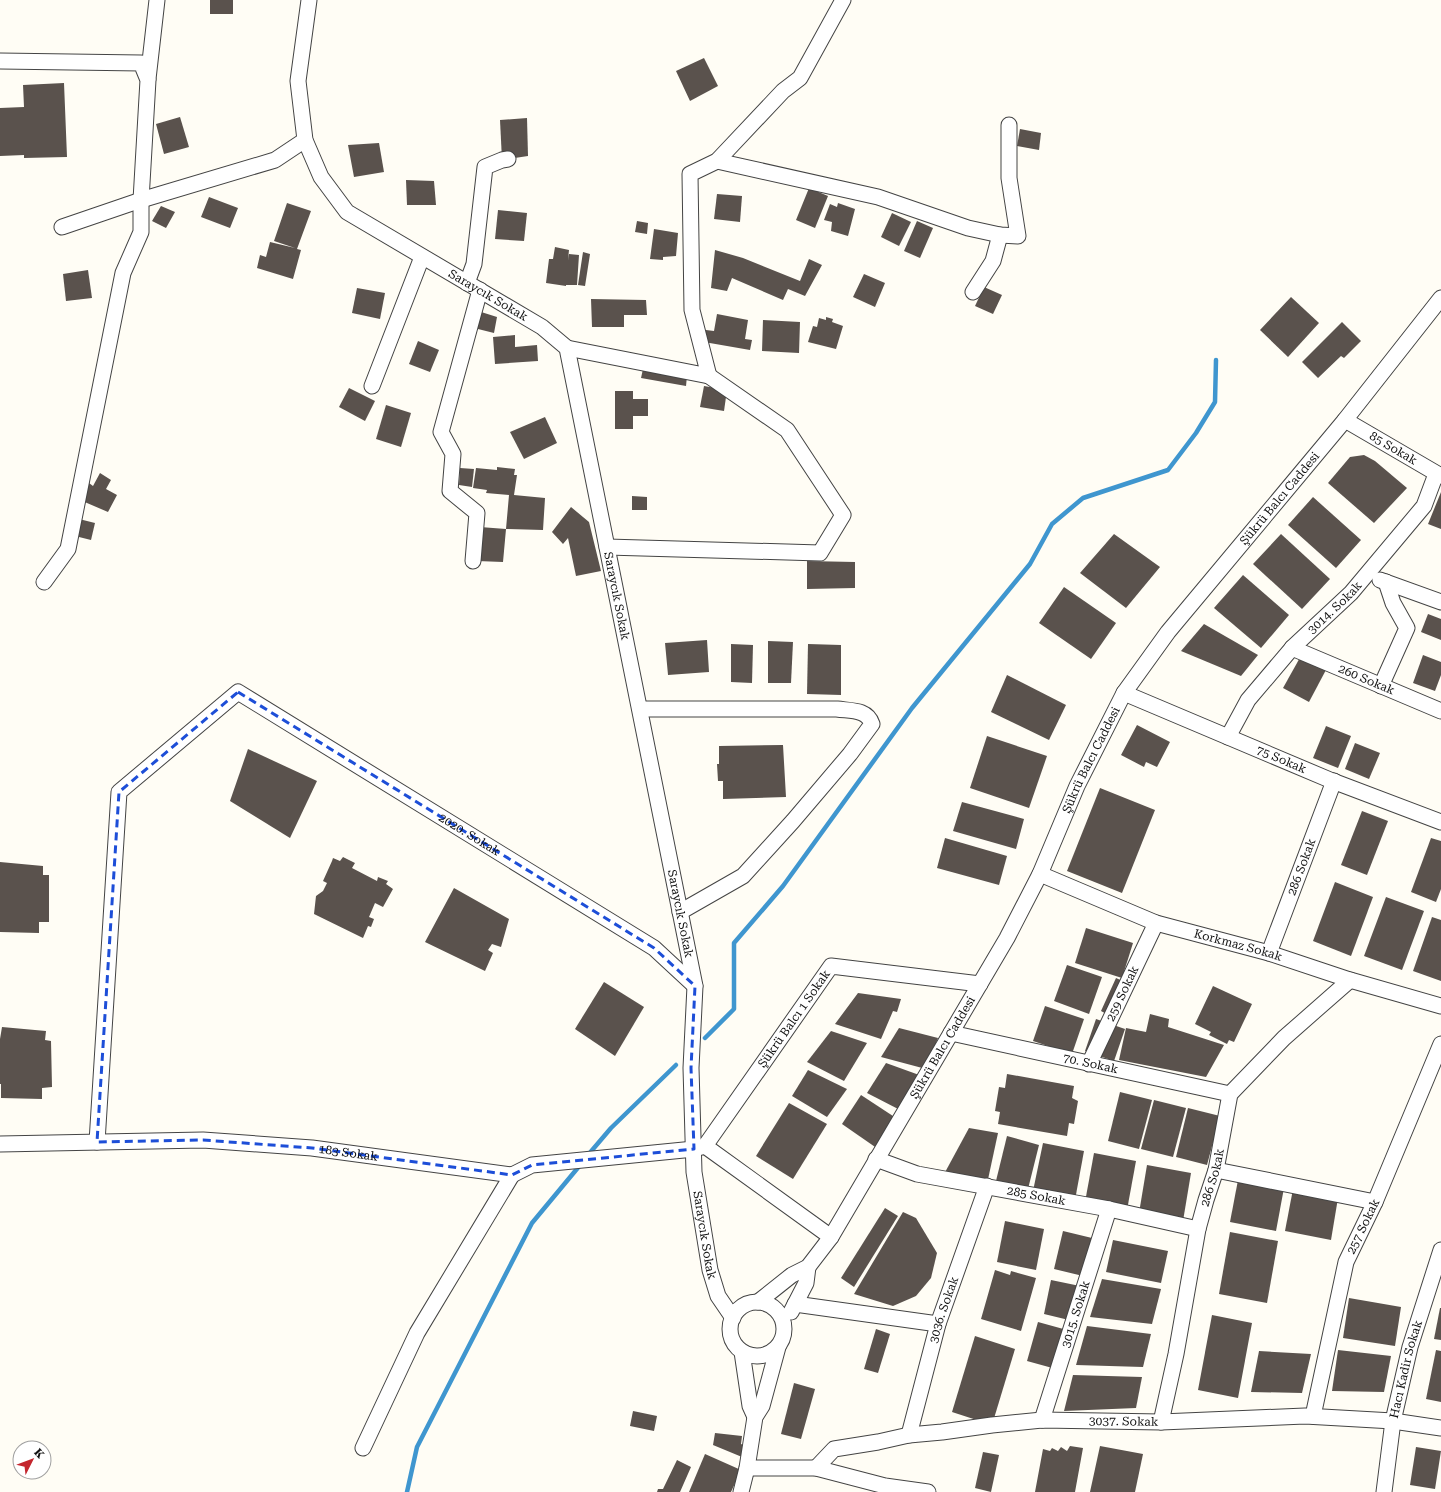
<svg xmlns="http://www.w3.org/2000/svg" width="1441" height="1492" viewBox="0 0 1441 1492" font-family="'Roboto Serif',serif">
<style>
.lines{fill:none;stroke-linecap:round;stroke-linejoin:round}
.stream{stroke:#3f96cf;stroke-width:4.5}
.building{fill:#5a524d}
.minor-casing{stroke:#444;stroke-width:17}
.minor{stroke:#fff;stroke-width:15}
.marked{fill:none;stroke:#1d4ed8;stroke-width:3;stroke-dasharray:8 5;stroke-linejoin:round}
.labels{text-anchor:middle;dominant-baseline:central;stroke-width:4;stroke-linejoin:round;paint-order:stroke}
.street-label{font-size:12px;fill:#111;stroke:#fff}
</style>
<rect width="100%" height="100%" fill="#fffdf5"/>
<g class="lines">
<g class="stream">
<path d="M705,1038l29,-29v-66l49,-57 129,-178 118,-144 22,-40 31,-26 85,-28 28,-37 19,-31 1,-42"/>
<path d="M588,1155l23,-27 65,-63"/>
<path d="M407,1492l10,-45 115,-224 49,-59"/>
</g>
</g>
<g class="building">
<rect x="210" y="0" width="23" height="14"/>
<path d="M704,58l14,28 -28,15 -14,-30z"/>
<path d="M64,83l3,74 -43,1v-3l-24,1v-48l24,-1 -1,-22z"/>
<path d="M180,117l9,30 -25,7 -8,-30z"/>
<path d="M527,118l1,38 -26,4 -2,-40z"/>
<path d="M1020,129l21,4 -2,17 -22,-4z"/>
<path d="M379,143l5,29 -30,5 -6,-32z"/>
<path d="M406,180l28,1 2,24h-29z"/>
<path d="M809,188l19,8 -13,32 -19,-8z"/>
<path d="M717,194l25,2 -2,26 -26,-3z"/>
<path d="M209,197l29,11 -8,20 -29,-11z"/>
<path d="M287,203l24,8 -14,38 4,1 -8,29 -36,-11 3,-13 6,2 4,-15 25,6 -21,-7z"/>
<path d="M838,203l17,6 -7,27 -17,-5 1,-9 -8,-2 6,-16 7,3z"/>
<path d="M161,206l14,6 -9,16 -14,-7z"/>
<path d="M498,210l29,3 -3,28 -29,-2z"/>
<path d="M892,213l19,9 -12,24 -18,-9z"/>
<path d="M637,221l11,2 -1,11 -12,-2z"/>
<path d="M917,221l16,7 -13,30 -16,-7z"/>
<path d="M654,229l24,4 -2,23 -13,1v3l-13,-1z"/>
<path d="M555,247l14,3 -1,10 1,-6 10,1 -2,30h-11v1l-20,-3 3,-24h4z"/>
<path d="M715,250l28,8 57,23 9,-22 13,6 -17,31 -17,-7 -5,11 -51,-22 -5,13 -16,-3z"/>
<path d="M583,252l7,2 -5,32 -7,-1z"/>
<path d="M88,270l4,28 -26,3 -3,-27z"/>
<path d="M864,274l21,9 -10,24 -22,-10z"/>
<path d="M984,287l18,8 -9,19 -18,-8z"/>
<path d="M357,288l28,5 -5,26 -28,-6z"/>
<path d="M1291,297l28,26 -31,34 -28,-27z"/>
<path d="M591,299l55,1 1,15h-23v12h-32z"/>
<path d="M478,311l19,6 -3,16 -20,-5z"/>
<path d="M717,314l31,6 -3,19 7,1 -2,10 -46,-8 2,-12 8,1z"/>
<path d="M826,317l7,2 -1,3 11,4 -7,23 -28,-7 5,-16 4,1 2,-9 7,2z"/>
<path d="M763,320l37,2 -1,31 -37,-2z"/>
<path d="M1342,322l19,19 -17,17 -3,-2 -23,22 -16,-16z"/>
<path d="M515,335v12l22,-2 1,16 -43,3 -2,-27z"/>
<path d="M418,341l21,9 -9,22 -21,-8z"/>
<path d="M643,369l44,7 -1,10 -45,-8z"/>
<path d="M704,386l23,4 -3,21 -24,-4z"/>
<path d="M349,388l26,13 -10,20 -26,-14z"/>
<path d="M615,391h18v8h15v17h-15v13h-18z"/>
<path d="M386,405l25,8 -10,34 -25,-8z"/>
<path d="M545,417l12,26 -33,16 -14,-27z"/>
<path d="M1364,455l11,6 32,27 -33,35 -46,-40 22,-26z"/>
<path d="M497,467l18,2 -1,6h3l-3,20 31,3 -2,32 -37,-1 3,-34 -23,-2 1,-3 -14,-2 3,-20 21,2z"/>
<path d="M460,468l14,1 -2,18 -13,-2z"/>
<path d="M100,473l11,7 -5,9 11,6 -9,17 -28,-12 9,-17 4,3z"/>
<path d="M1441,492v37l-13,-5z"/>
<path d="M632,496l15,1v13h-15z"/>
<path d="M1313,497l48,43 -25,28 -48,-43z"/>
<path d="M571,507l18,15 12,49 -25,5 -8,-38 -5,6 -11,-12z"/>
<path d="M79,519l16,4 -4,17 -16,-4z"/>
<path d="M480,527l26,2 -3,33 -26,-1z"/>
<path d="M1114,534l46,33 -34,41 -46,-35z"/>
<path d="M1281,534l49,45 -28,30 -49,-45z"/>
<path d="M807,561l48,1v26l-48,1z"/>
<path d="M1243,575l46,40 -28,33 -47,-40z"/>
<path d="M1064,587l52,36 -25,36 -52,-36z"/>
<path d="M1428,614l13,5v21l-20,-8z"/>
<path d="M1204,624l54,31 -17,21 -60,-25z"/>
<path d="M707,640l2,32 -41,3 -3,-32z"/>
<path d="M768,641l25,1 -2,41h-23z"/>
<path d="M731,644l22,1 -1,38 -21,-1z"/>
<path d="M808,644l33,1v50l-34,-1z"/>
<path d="M1302,654l25,14 -18,34 -26,-14z"/>
<path d="M1423,655l18,7v13l-6,16 -22,-8z"/>
<path d="M1007,675l59,30 -17,35 -58,-28z"/>
<path d="M1137,725l33,17 -13,25 -11,-5 -2,5 -23,-12z"/>
<path d="M1326,726l25,10 -13,32 -25,-10z"/>
<path d="M987,736l60,20 -18,52 -59,-20z"/>
<path d="M1355,743l25,10 -11,26 -24,-10z"/>
<path d="M783,745l3,52 -63,2v-18h-5l-1,-17h2v-18z"/>
<path d="M248,749l69,32 -27,57 -60,-37z"/>
<path d="M1100,788l55,22 -33,83 -55,-22z"/>
<path d="M962,802l62,17 -8,30 -63,-18z"/>
<path d="M1362,811l26,10 -21,54 -26,-10z"/>
<path d="M945,838l62,18 -8,29 -62,-17z"/>
<path d="M1431,838l10,3v48l-5,13 -25,-10z"/>
<path d="M343,857l12,6 -3,5 25,13 1,-4 10,4 -2,3 7,5 -10,18 -8,-4 -6,14 5,2 -3,8 -3,-1 -5,12 -49,-24 2,-18 7,-5 4,-8 -4,-2 9,-20 1,-3 7,3z"/>
<path d="M0,862l43,4v9h6v47h-10v11l-39,-1z"/>
<path d="M1335,882l38,15 -22,59 -38,-15z"/>
<path d="M454,888l55,31 -8,28 -9,-3 -4,6 5,3 -8,18 -60,-29z"/>
<path d="M1386,897l38,14 -22,59 -38,-14z"/>
<path d="M1432,917l9,3v61l-28,-10z"/>
<path d="M1086,928l47,15 -11,35 -47,-15z"/>
<path d="M1067,965l35,12 -13,37 -35,-13z"/>
<path d="M1116,978l11,5 -15,34 -11,-6z"/>
<path d="M604,982l40,25 -29,49 -40,-27z"/>
<path d="M1213,986l39,18 -18,38 -5,-2 -2,4 -18,-9 2,-3 -16,-8z"/>
<path d="M858,993l43,6 -4,13 -4,-1 -12,28 -46,-15z"/>
<path d="M1045,1006l39,13 -12,35 -39,-13z"/>
<path d="M1150,1014l19,5 -1,8 56,18 -18,32 -87,-17 7,-32 20,4z"/>
<path d="M1096,1019l29,10 -11,32 -29,-10z"/>
<path d="M2,1027l44,4 -1,9 6,1 1,46 -10,1v11l-41,-1v-14h-1v-45z"/>
<path d="M899,1028l39,10 -12,31 -45,-12z"/>
<path d="M831,1031l36,12 -23,38 -37,-19z"/>
<path d="M886,1063l36,13 -20,35 -35,-18z"/>
<path d="M808,1070l39,19 -20,28 -35,-21z"/>
<path d="M1007,1074l67,12 -2,12 6,3 -4,23 -5,-1 -2,13 -69,-12 2,-12 -5,-1 4,-24 6,1z"/>
<path d="M1120,1092l32,8 -13,49 -31,-8z"/>
<path d="M861,1095l35,23 -18,31 -36,-25z"/>
<path d="M1154,1100l32,8 -13,49 -32,-8z"/>
<path d="M789,1103l38,21 -34,55 -37,-23z"/>
<path d="M1188,1108l32,8 -13,49 -31,-8z"/>
<path d="M969,1128l29,5 -11,51 -44,-8z"/>
<path d="M1007,1136l32,9 -12,48 -32,-8z"/>
<path d="M1043,1143l41,8 -9,49 -42,-9z"/>
<path d="M1094,1153l42,8 -9,49 -42,-8z"/>
<path d="M1147,1165l44,8 -8,48 -44,-8z"/>
<path d="M1238,1180l46,8 -8,43 -46,-9z"/>
<path d="M1293,1189l45,9 -7,42 -46,-9z"/>
<path d="M885,1208l13,8 -44,71 -13,-9z"/>
<path d="M903,1212l13,6 21,35 -6,25 -15,18 -23,10 -39,-12z"/>
<path d="M1005,1221l39,8 -8,41 -39,-8z"/>
<path d="M1063,1231l29,7 -9,38 -29,-7z"/>
<path d="M1230,1232l48,9 -11,62 -48,-9z"/>
<path d="M1113,1240l55,11 -7,32 -55,-11z"/>
<path d="M995,1270l15,5 1,-4 25,7 -15,53 -40,-12z"/>
<path d="M1102,1279l59,10 -9,35 -62,-7z"/>
<path d="M1051,1280l29,6 -7,35 -29,-7z"/>
<path d="M1349,1298l52,9 -6,39 -52,-8z"/>
<path d="M1440,1308h1v32l-7,-1z"/>
<path d="M1212,1315l40,8 -14,75 -40,-8z"/>
<path d="M1038,1322l29,8 -11,39 -29,-8z"/>
<path d="M1087,1326l64,8 -8,33 -67,-2z"/>
<path d="M876,1329l14,5 -12,39 -14,-4z"/>
<path d="M975,1336l40,13 -23,76 -40,-13z"/>
<path d="M1338,1350l53,6 -7,36 -52,-1z"/>
<path d="M1436,1350l5,1v51l-15,-3z"/>
<path d="M1259,1351l52,3 -9,39 -51,-1z"/>
<path d="M1073,1375l69,2 -6,31 -72,3z"/>
<path d="M794,1383l21,6 -14,50 -20,-5z"/>
<path d="M633,1411l24,5 -3,15 -24,-5z"/>
<path d="M715,1433l27,3 -1,8 5,2 -4,11 -29,-12z"/>
<path d="M1070,1446l13,2 -8,44h-40l8,-43 7,2 2,-3 6,3 3,-4 6,4z"/>
<path d="M1100,1446l43,8 -8,38h-45z"/>
<path d="M1416,1447l25,4 -6,38 -25,-4z"/>
<path d="M983,1452l16,3 -8,37 -16,-4z"/>
<path d="M705,1454l36,16 -10,22h-42z"/>
<path d="M677,1460l14,7 -11,25h-23l1,-3h5z"/>
</g>
<g class="lines">
<g class="minor-casing">
<g id="minor">
<path id="s1" d="M309,0l-11,81 7,59 16,37 26,35 195,115 25,21 128,638 -4,82 3,104 16,98 8,26 15,22"/>
<path d="M0,61l141,2 7,17 -7,120v32l-18,41 -55,276 -24,33"/>
<path d="M148,79l9,-79"/>
<path d="M717,161l161,36 90,31 32,7 18,1 -9,-58v-53"/>
<path d="M62,227l79,-27 134,-40 30,-20"/>
<path d="M467,283l7,-19 11,-97 17,-7 6,-1"/>
<path d="M973,292l20,-31 7,-26"/>
<path d="M567,348l142,28 -17,-66 -2,-136 27,-13 66,-70 17,-13 43,-78"/>
<path d="M372,386l50,-129"/>
<path id="s2" d="M1345,420l96,56"/>
<path d="M607,547l213,6 23,-38 -56,-85 -78,-54"/>
<path d="M473,561l4,-48 -27,-22 3,-37 -12,-22 39,-142"/>
<path d="M1380,580l61,22"/>
<path id="s3" d="M1292,648l149,63"/>
<path d="M1381,686l26,-58 -14,-25 -7,-21"/>
<path id="s4" d="M1124,693l206,87 111,42"/>
<path d="M640,709h197c14,2 30,0 35,15l-22,30 -57,67 -50,55 -63,36"/>
<path id="s5" d="M1228,737l20,-37 45,-53 58,-54 73,-87 12,-32"/>
<path id="s6" d="M1040,874l116,49 113,30 81,27 91,26"/>
<path id="s7" d="M1269,953l65,-172"/>
<path id="s8" d="M951,1033l279,61"/>
<path id="s9" d="M1089,1064l67,-141"/>
<path id="s10" d="M97,1142l22,-350 119,-100 416,256 41,38"/>
<path id="s11" d="M0,1144l203,-4 109,8 200,27 20,-10 162,-16 11,-3 126,-180 149,18"/>
<path d="M705,1146l126,91"/>
<path id="s12" d="M876,1159l41,15 192,35 89,20"/>
<path d="M1216,1170l159,32"/>
<path id="s13" d="M758,1302l34,-27 16,-8 23,-30 176,-299 33,-64 37,-88 47,-93 44,-61 177,-212 96,-122"/>
<circle cx="757" cy="1329" r="27"/>
<path d="M795,1304l143,20"/>
<path d="M791,1312l15,-29 2,-16"/>
<path d="M742,1352l8,54 5,11"/>
<path id="s14" d="M1313,1416l33,-154 29,-60 66,-158"/>
<path id="s15" d="M1042,1420l67,-211"/>
<path id="s16" d="M1161,1422l15,-68 22,-125 8,-29 10,-30 14,-76 54,-56 66,-58"/>
<path id="s17" d="M909,1435l29,-111 49,-138"/>
<path d="M363,1448l54,-115 95,-158"/>
<path d="M747,1468h69l69,18 43,6"/>
<path id="s18" d="M816,1468l18,-19 44,-7 31,-7 33,-3 50,-7 50,-5 119,2 144,-6 88,5 48,7"/>
<path d="M741,1492l6,-24 8,-51 7,-11 16,-59"/>
<path id="s19" d="M1384,1492l9,-71 17,-74 31,-97"/>
</g>
</g>
<use href="#minor" class="minor"/>
</g>
<path class="marked" d="M238,692l416,256 41,38 -4,82 3,81 -162,16 -20,10 -200,-27 -109,-8 -106,2 22,-350z"/>
<g class="labels">
<g class="street-label">
<text stroke="none"><textPath href="#s1" startOffset="389">Saraycık Sokak</textPath></text>
<text stroke="none"><textPath href="#s2" startOffset="56">85 Sokak</textPath></text>
<text stroke="none"><textPath href="#s13" startOffset="967">Şükrü Balcı Caddesi</textPath></text>
<text stroke="none"><textPath href="#s1" startOffset="737">Saraycık Sokak</textPath></text>
<text stroke="none"><textPath href="#s5" startOffset="169">3014. Sokak</textPath></text>
<text stroke="none"><textPath href="#s3" startOffset="81">260 Sokak</textPath></text>
<text stroke="none"><textPath href="#s13" startOffset="643">Şükrü Balcı Caddesi</textPath></text>
<text stroke="none"><textPath href="#s4" startOffset="171">75 Sokak</textPath></text>
<text stroke="none"><textPath href="#s10" startOffset="778">2020. Sokak</textPath></text>
<text stroke="none"><textPath href="#s7" startOffset="92">286 Sokak</textPath></text>
<text stroke="none"><textPath href="#s1" startOffset="1061">Saraycık Sokak</textPath></text>
<text stroke="none"><textPath href="#s6" startOffset="211">Korkmaz Sokak</textPath></text>
<text stroke="none"><textPath href="#s9" startOffset="78">259 Sokak</textPath></text>
<text stroke="none"><textPath href="#s11" startOffset="866">Şükrü Balcı 1 Sokak</textPath></text>
<text stroke="none"><textPath href="#s13" startOffset="319">Şükrü Balcı Caddesi</textPath></text>
<text stroke="none"><textPath href="#s8" startOffset="143">70. Sokak</textPath></text>
<text stroke="none"><textPath href="#s11" startOffset="349">183 Sokak</textPath></text>
<text stroke="none"><textPath href="#s16" startOffset="250">286 Sokak</textPath></text>
<text stroke="none"><textPath href="#s12" startOffset="165">285 Sokak</textPath></text>
<text stroke="none"><textPath href="#s14" startOffset="197">257 Sokak</textPath></text>
<text stroke="none"><textPath href="#s1" startOffset="1385">Saraycık Sokak</textPath></text>
<text stroke="none"><textPath href="#s17" startOffset="130">3036. Sokak</textPath></text>
<text stroke="none"><textPath href="#s15" startOffset="111">3015. Sokak</textPath></text>
<text stroke="none"><textPath href="#s19" startOffset="125">Hacı Kadir Sokak</textPath></text>
<text stroke="none"><textPath href="#s18" startOffset="318">3037. Sokak</textPath></text>
</g>
</g>
<g transform="translate(32 1460) rotate(48)"><circle r="19" fill="#ffffff" stroke="#a0a0a0"/>
<path d="M0-3L7 15L0 10L-7 15Z" fill="#c4262e"/>
<text y="-6" font-size="11" font-weight="bold" text-anchor="middle" fill="#111111">K</text>
</g>
</svg>
